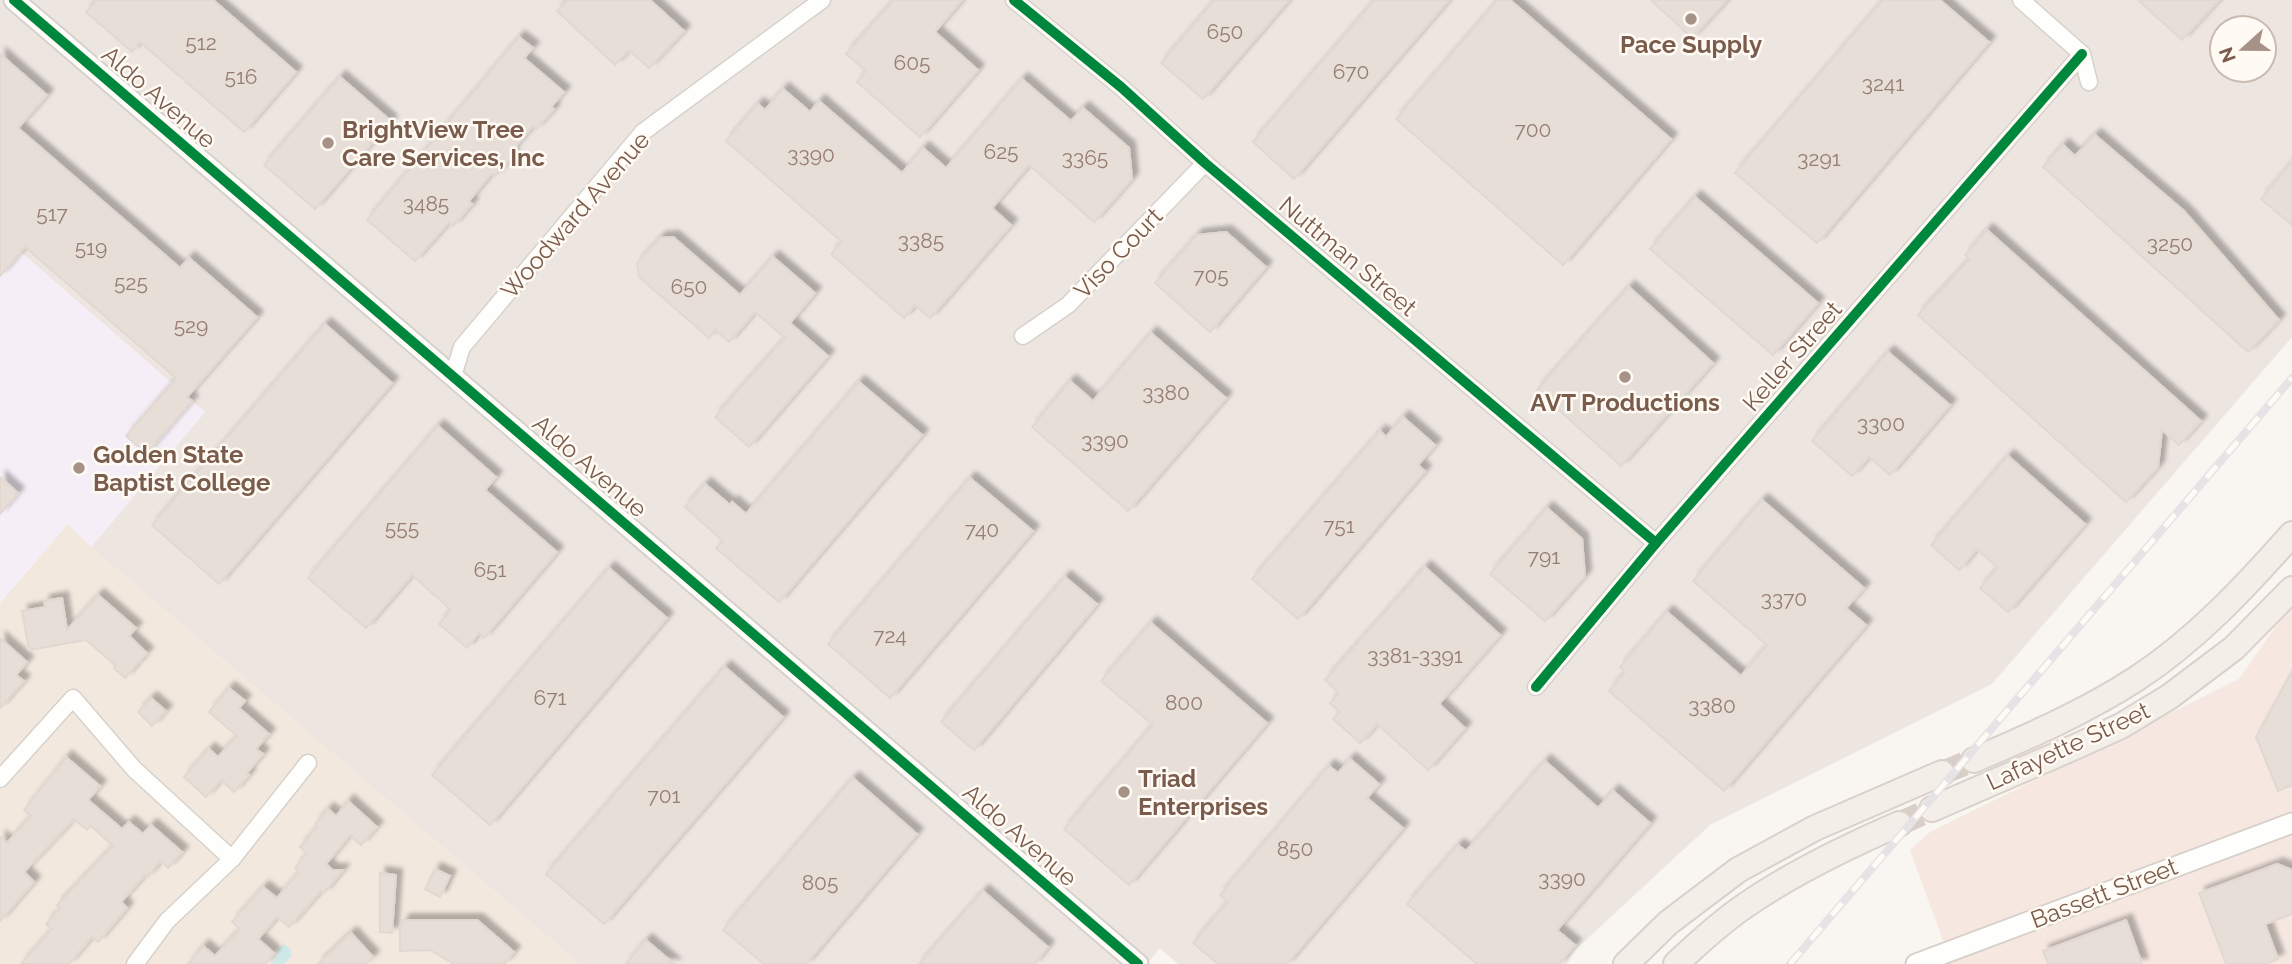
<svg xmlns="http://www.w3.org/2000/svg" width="2292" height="964" viewBox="0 0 2292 964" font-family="Raleway,sans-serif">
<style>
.residential{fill:#f2e8de}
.commercial{fill:#f6e8e1}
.industrial{fill:#ede5e0;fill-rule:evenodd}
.education{fill:#f6eef6}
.water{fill:#d0e8ea}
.building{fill:#e6ded7;stroke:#e2d8d2;stroke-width:2;filter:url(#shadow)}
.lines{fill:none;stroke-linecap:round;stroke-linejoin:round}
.primary-tunnel{stroke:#d9cfc7;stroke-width:24;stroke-dasharray:24 12;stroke-linecap:butt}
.minor-casing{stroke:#d7d1cb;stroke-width:19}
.tertiary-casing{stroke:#d7d1cb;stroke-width:23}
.primary-casing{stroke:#dad1cc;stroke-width:28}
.minor{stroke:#fefefd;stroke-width:16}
.tertiary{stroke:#fefefd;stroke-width:19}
.primary{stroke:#f3eee8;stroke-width:24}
.rail-casing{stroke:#e6e3e7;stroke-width:8}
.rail{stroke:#fffaf3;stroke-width:5;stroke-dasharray:16;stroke-linecap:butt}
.cycleway-casing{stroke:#fffaf3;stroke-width:15}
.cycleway{stroke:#00873e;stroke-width:10}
.poi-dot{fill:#a69286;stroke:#fffaf3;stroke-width:2.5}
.labels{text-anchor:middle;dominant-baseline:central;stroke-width:5;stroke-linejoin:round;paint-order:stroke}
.number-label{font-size:21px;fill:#977e72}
.poi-label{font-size:24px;font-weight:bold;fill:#7a5c4d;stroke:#fffaf3;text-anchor:start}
.street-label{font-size:24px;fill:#7a5c4d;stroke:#fffaf3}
</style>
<defs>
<filter id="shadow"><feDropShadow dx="6" dy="-6" stdDeviation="2" flood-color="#0004"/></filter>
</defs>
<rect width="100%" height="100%" fill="#f9f5f0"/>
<path class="residential" d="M68,524l23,23 489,417h-580v-361z"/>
<path class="commercial" d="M2292,603v361h-352l10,-4 -40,-110 20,-18 309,-153z"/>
<path class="industrial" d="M0,0h2292v337l-300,347 -282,141 -135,125 -8,14h-389l-18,-16 -13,16h-567l-489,-417 114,-135 -205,-178zM2222,28h42v42h-42z"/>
<path class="education" d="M0,234l205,178 -114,135 -23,-23 -68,79z"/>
<path class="water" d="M284,944l7,6 1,6 -8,8h-14l7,-8v-6z"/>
<g class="building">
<path d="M97,0h116l83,72 -52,60 -104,-90 -8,10 -46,-40z"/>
<path d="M568,0h82l34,31 -35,37 -20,-18 -14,15 -58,-54z"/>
<path d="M894,0h68l-27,32 43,38 -58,67 -63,-55 9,-11 -20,-17z"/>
<path d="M1215,0h74l-86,99 -42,-36z"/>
<path d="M1375,0h74l-155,179 -41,-37z"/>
<path d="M1498,0h12l161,139 -108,126 -167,-146z"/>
<path d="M1651,0h76l-35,38z"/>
<path d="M1883,0h57l49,42 -172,201 -82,-70z"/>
<path d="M2138,0h81l-37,40z"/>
<path d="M519,37l14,11 -9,10 40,34 -13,15 3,2 -7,8 -11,12 -3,-3 -23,27 3,2 -7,9 -11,12 -4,-2 -22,27 3,3 -19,22 -4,-4 -34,39 -48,-41z"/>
<path d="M0,54l47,41 -29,33 162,140 9,-10 68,59 -70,80 5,4 -46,53 -20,-18 50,-58 -151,-131 -25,29z"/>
<path d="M340,77l51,44 -76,88 -51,-44z"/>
<path d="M1022,79l49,42 12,-13 46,40 3,31 -38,43 -65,-57 -37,43 19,17 -81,93 -15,-13 -11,13 -73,-64 11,-12 -116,-101 32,-37 7,6 18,-21 27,23 9,-11 83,72 21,-25 23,20z"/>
<path d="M2095,135l89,76 95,109 -31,32 -205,-185 20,-22 12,11z"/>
<path d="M2292,162v63l-31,-26z"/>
<path d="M1695,197l123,106 -45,52 -123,-106z"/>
<path d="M1987,230l214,191 -22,24 -17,-15 -4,37 -32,35 -208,-187 52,-56 -5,-4z"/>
<path d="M1226,232l40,35 -56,65 -55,-49 42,-48z"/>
<path d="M673,237l67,58 33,-38 42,36 -25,30 38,33 -79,91 -34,-30 70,-79 -30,-26 -26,30 -14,-12 -6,8 -70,-61 -2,-14 23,-25z"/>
<path d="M1629,287l84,76 -92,103 -84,-76z"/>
<path d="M325,324l67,59 -173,201 -67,-59z"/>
<path d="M1151,333l75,65 -98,113 -96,-84 38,-46 23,20z"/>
<path d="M1888,352l62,53 -60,70 -21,-18 -17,19 -40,-35z"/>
<path d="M859,382l63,53 -143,167 -63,-54 7,-7 -38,-34 20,-23 25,21 2,-3 14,12z"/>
<path d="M1403,417l32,28 -17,20 7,6 -127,148 -46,-40 128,-148 6,6z"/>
<path d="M438,426l58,51 -11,13 72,62 -73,86 -5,-5 -12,15 -28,-24 12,-14 -39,-35 -46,53 -58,-50z"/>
<path d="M2008,456l77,68 -77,88 -28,-24 18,-20 -21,-19 -18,21 -28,-25z"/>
<path d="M0,477l18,16 -18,21z"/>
<path d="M970,478l63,53 -143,167 -62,-54z"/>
<path d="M1762,500l102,88 -18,20 20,17 -142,166 -115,-100 16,-19 -5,-5 47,-55 74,64 26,-31 -74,-64z"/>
<path d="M1547,508l35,31 3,37 -40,45 -55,-47z"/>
<path d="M1425,567l75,68 -61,69 26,24 -37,42 -51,-46 -17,19 -27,-24 7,-7 -10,-9 9,-10 -14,-13z"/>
<path d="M609,568l58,50 -177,207 -58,-50z"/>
<path d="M1065,577l32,27 -123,146 -33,-28z"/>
<path d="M98,595l38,33 -7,8 18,17 -22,25 -11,-10 2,-2 -30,-26 -57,10 -7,-39 23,-4 -1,-6 18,-3 5,32z"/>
<path d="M1151,623l116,100 -138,162 -65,-56 89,-104 -52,-44z"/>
<path d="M0,638l27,24 -11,13 8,6 -24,27z"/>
<path d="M725,667l58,50 -179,207 -58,-50z"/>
<path d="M2292,671v114l-14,6 -22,-54z"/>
<path d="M229,688l16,13 -6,7 30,26 -13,15 7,5 -16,19 2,2 -15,17 -13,-12 -15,17 -22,-20 25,-28 9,8 19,-21 -28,-24z"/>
<path d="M151,698l15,13 -14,15 -14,-14z"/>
<path d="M66,757l34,29 -12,14 34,29 7,-7 14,12 8,-9 31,27 -14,16 -7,-7 -14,16 -2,-2 -24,27 6,6 -29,34 -6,-5 -23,27h-48l31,-35 -6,-5 14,-16 -3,-3 56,-59 -22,-20 -4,4 -13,-11 -50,53 10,10 -34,39v-84l7,6 24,-27 -7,-6z"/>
<path d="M1350,759l29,25 -12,14 36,30 -116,136h-69l-25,-21 35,-41 -8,-7 109,-129 9,7z"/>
<path d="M1545,761l53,47 15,-17 37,32 -93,107 18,15 -16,19h-82l-70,-60 51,-59 8,6z"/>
<path d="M853,778l64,56 -111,130h-42l-41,-34z"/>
<path d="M348,801l29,26 -16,18 -11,-10 -24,29 6,6h11l-19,23 -3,-2 -32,36 -12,-10 -19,22 16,14 -9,11h-77l15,-18 12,10 25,-27 -8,-7 31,-35 14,11 22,-26 -4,-4 12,-15 -7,-6 17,-20 -2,-3 13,-15 8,7z"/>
<path d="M2277,864l15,6v44l-27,10 13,35 -13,5h-39l-27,-71z"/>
<path d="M435,869l15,7 -10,21 -15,-8z"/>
<path d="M380,873l16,2 -4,58 -12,-1z"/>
<path d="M983,891l65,56 -14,17h-115z"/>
<path d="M404,920h73l37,32 -10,12h-50l-24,-14 -30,1v-23z"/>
<path d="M2126,920l16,44h-94l-5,-13z"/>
<path d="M351,933l22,24 -8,7h-47z"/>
<path d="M646,940l28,24h-48z"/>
</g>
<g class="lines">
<g class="primary-tunnel">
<path d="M1942,773l32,-13"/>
<path d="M1899,824l33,-15"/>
</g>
<g class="minor-casing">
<g id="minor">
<path d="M1014,0l107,87 84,76 451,380"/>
<path d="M2021,0l61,54 7,28"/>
<path d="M1023,336l45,-31 137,-142"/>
<path d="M453,376l9,-29 181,-215 179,-132"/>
<path d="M1536,687l120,-144 426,-489"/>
<path d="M0,779l73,-81 61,71 98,90"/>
<path d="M135,964l32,-43 65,-62 76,-96"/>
</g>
</g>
<g class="tertiary-casing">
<g id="tertiary">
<path d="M14,0l1124,964"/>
<path d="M1916,964l376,-141"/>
</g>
</g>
<g class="primary-casing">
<g id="primary">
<path d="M1974,760c56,-24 111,-48 162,-81 60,-39 109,-92 156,-145"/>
<path d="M1932,809l145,-63 44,-20 48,-29 65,-49 58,-59"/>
<path d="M1626,964l42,-41 70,-53 77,-42 127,-55"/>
<path d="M1676,964c22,-21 45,-42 70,-59 48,-33 100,-58 153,-81"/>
</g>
</g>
<use href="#minor" class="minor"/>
<use href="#tertiary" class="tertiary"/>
<use href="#primary" class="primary"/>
<g class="rail-casing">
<path id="rail" d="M1790,964l502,-586"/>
</g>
<use href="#rail" class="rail"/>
<g class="cycleway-casing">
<g id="cycleway">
<path d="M14,0l1124,964"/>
<path d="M1014,0l107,87 84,76 451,380"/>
<path d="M1536,687l120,-144 426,-489"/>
</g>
</g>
<use href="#cycleway" class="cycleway"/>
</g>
<g class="poi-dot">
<circle cx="1691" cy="19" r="7"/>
<circle cx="328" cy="143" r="7"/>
<circle cx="1625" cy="377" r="7"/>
<circle cx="79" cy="468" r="7"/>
<circle cx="1124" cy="792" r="7"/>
</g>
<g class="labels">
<g class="number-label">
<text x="1225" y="31">650</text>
<text x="201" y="42">512</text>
<text x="912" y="62">605</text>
<text x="1351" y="71">670</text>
<text x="241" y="76">516</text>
<text x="1883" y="83">3241</text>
<text x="1533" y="129">700</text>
<text x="1001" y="151">625</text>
<text x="811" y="154">3390</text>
<text x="1085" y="157">3365</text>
<text x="1819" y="158">3291</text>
<text x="426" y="203">3485</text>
<text x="52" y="213">517</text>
<text x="921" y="240">3385</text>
<text x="2170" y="243">3250</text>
<text x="91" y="247">519</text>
<text x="1211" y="275">705</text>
<text x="131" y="282">525</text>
<text x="689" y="286">650</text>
<text x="191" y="325">529</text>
<text x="1166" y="392">3380</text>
<text x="1881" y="423">3300</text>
<text x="1105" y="440">3390</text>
<text x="1339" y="525">751</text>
<text x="402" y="527">555</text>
<text x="982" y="529">740</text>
<text x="1544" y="556">791</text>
<text x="490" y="569">651</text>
<text x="1784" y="598">3370</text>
<text x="890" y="635">724</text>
<text x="1415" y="655">3381-3391</text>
<text x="550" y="697">671</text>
<text x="1184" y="702">800</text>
<text x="1712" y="705">3380</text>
<text x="664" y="795">701</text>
<text x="1295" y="848">850</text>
<text x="1562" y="878">3390</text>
<text x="820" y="882">805</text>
</g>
<g class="poi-label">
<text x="1691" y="44" text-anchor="middle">Pace Supply</text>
<text x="342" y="129">BrightView Tree<tspan x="342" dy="28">Care Services, Inc</tspan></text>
<text x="1625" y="402" text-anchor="middle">AVT Productions</text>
<text x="93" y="454">Golden State<tspan x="93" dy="28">Baptist College</tspan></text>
<text x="1138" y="778">Triad<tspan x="1138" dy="28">Enterprises</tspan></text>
</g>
<g class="street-label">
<text transform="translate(159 97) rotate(41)">Aldo Avenue</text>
<text transform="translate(575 215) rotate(-49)">Woodward Avenue</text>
<text transform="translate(1118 253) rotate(-46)">Viso Court</text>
<text transform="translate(1348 256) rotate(40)">Nuttman Street</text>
<text transform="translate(1792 356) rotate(-49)">Keller Street</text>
<text transform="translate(590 466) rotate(41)">Aldo Avenue</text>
<text transform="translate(2068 746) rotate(-25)">Lafayette Street</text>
<text transform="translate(1020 835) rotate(41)">Aldo Avenue</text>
<text transform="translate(2104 893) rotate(-21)">Bassett Street</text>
</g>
</g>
<g transform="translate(2243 49) rotate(249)"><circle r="33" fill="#fffaf3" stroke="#cabbb1" stroke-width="2"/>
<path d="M0-5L12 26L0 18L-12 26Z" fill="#a69286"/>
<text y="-10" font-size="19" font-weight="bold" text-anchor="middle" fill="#7a5c4d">N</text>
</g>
</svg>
